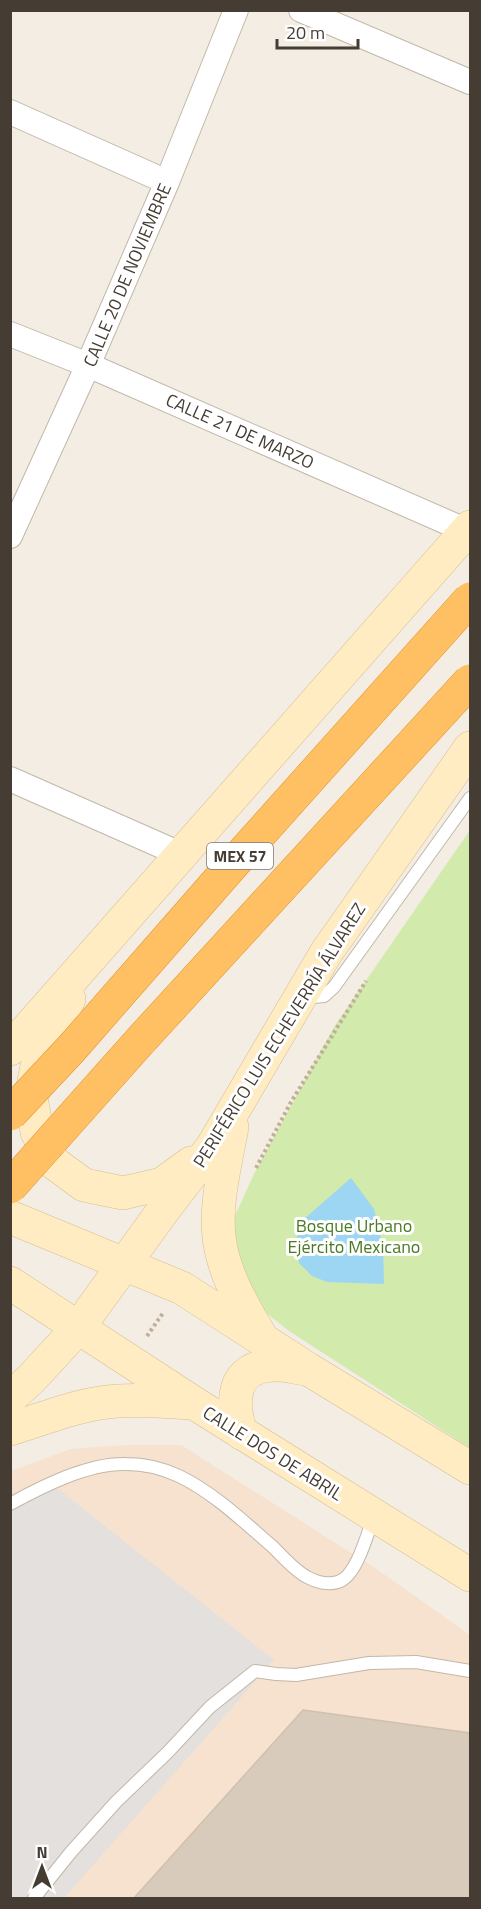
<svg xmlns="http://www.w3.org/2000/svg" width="481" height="1909" viewBox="0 0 481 1909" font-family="'Titillium Web',sans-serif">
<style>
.commercial{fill:#f6e2ce}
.green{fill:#d2eaab}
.parking{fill:#e3e0dd}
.water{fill:#9dd6f3}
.building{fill:#d8cbbc;stroke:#d0c0ac;stroke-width:1.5}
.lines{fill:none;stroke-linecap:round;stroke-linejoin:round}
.lane-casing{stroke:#c2b7a9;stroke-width:14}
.street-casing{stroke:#c2b7a9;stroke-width:26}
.secondary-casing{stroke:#d5bf92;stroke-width:34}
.path{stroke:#c1af97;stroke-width:4;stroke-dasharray:3 3;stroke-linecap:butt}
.lane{stroke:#fff;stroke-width:12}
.street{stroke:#fff;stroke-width:24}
.secondary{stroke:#ffecc2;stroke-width:33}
.highway-bridge-casing{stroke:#e4942d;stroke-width:34;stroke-linecap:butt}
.highway-bridge{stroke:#ffc063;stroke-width:33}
.labels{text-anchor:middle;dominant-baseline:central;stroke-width:6;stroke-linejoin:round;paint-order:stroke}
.shield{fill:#fff;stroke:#7d7771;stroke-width:1.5}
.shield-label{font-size:16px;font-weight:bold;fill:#453d34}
.street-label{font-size:18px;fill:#453d34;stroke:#fff}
.park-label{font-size:18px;fill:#4b7a25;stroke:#fff}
</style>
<rect width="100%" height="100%" fill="#f3ede4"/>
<path class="commercial" d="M128,1445h53l194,123 95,67v263h-459v-427l60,-22z"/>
<path class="green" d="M470,830v618l-181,-117 -29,-23 -28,-65 3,-27 19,-42 80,-147z"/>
<path class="parking" d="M58,1489l216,171 -210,238h-53l-1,-399z"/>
<path class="water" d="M351,1178l23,31 9,37 1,38 -57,-2 -15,-6 -13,-13 -3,-23 8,-21z"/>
<path class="building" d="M303,1710l167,23v165h-336z"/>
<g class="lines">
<g class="lane-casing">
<g id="lane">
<path d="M304,998l20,-2 10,-9 136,-189"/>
<path d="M10,1504c33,-18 78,-41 116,-40 18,0 36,4 53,12 35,17 65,46 94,71 10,10 22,24 34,30 9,5 21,8 31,5 19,-6 29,-48 36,-66"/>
<path d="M34,1898l37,-46 45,-50 52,-50 42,-45 45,-36 21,3 20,1 73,-12 47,-1 54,9"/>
</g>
</g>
<g class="street-casing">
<g id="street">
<path d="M301,10l169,72"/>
<path d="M10,112l157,70"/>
<path d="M10,334l78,31 379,166"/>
<path d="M10,536l78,-171 79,-183 69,-172"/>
<path d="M10,779l170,75"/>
</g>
</g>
<g class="secondary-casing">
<g id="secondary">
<path d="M69,999l-32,67 -6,31 6,35 17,31 30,22 39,8 39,-9 29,-21"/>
<path d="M10,1049l460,-522"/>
<path d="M232,1127c-6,35 -17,74 -13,110 4,35 23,68 41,98"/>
<path d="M10,1217l172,71 126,81 162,99"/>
<path d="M10,1283l184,120 276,172"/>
<path d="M10,1398l21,-19 47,-51 84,-116 50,-65 114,-194 144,-205"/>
<path d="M10,1429c36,-11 71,-26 108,-28 25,-2 50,1 74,2"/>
<path d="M241,1433c-10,-31 -10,-66 32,-68 11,-1 23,3 33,4"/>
</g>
</g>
<g class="path">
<path d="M256,1168l35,-66 75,-121"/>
<path d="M147,1336l16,-23"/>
</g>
<use href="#lane" class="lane"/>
<use href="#street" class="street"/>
<use href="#secondary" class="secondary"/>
<g class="highway-bridge-casing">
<g id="highway-bridge">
<path d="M10,1114l61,-65 162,-185 237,-265"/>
<path d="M10,1187l130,-146 330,-360"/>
</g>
</g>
<use href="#highway-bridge" class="highway-bridge"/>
</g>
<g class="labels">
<rect class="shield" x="207" y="843" width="66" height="26" rx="4.5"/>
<g class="shield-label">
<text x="240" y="856">MEX 57</text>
</g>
<g class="street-label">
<text transform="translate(127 275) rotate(-67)">CALLE 20 DE NOVIEMBRE</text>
<text transform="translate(240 431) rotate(24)">CALLE 21 DE MARZO</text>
<text transform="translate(279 1035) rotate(-58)">PERIFÉRICO LUIS ECHEVERRÍA ÁLVAREZ</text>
<text transform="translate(273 1453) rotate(32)">CALLE DOS DE ABRIL</text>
</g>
<g class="park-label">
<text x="354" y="1225">Bosque Urbano<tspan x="354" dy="21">Ejército Mexicano</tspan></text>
</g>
</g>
<rect width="481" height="1909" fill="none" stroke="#453d34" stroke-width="24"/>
<g transform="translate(42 1867)" stroke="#ffffff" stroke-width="4.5" paint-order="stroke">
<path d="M0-4.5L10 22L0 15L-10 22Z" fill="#453d34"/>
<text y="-9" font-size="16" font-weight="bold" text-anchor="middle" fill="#453d34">N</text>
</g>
<path d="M277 39v9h81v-9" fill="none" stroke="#453d34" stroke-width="3"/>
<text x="286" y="39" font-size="18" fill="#453d34" stroke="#ffffff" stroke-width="4.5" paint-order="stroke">20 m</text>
</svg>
